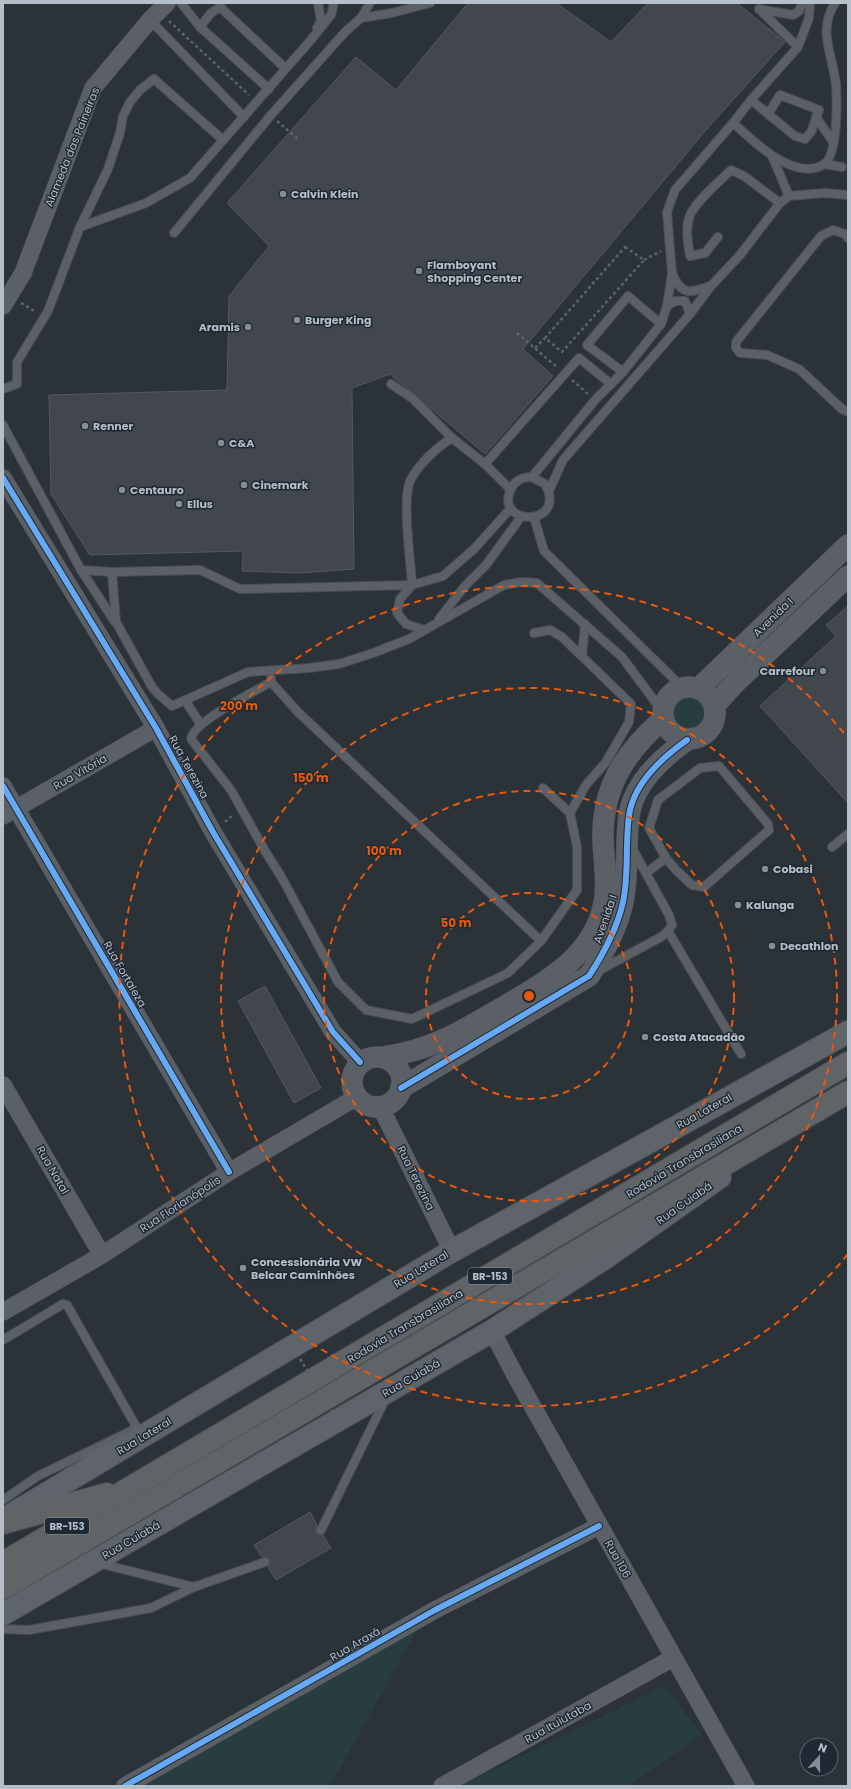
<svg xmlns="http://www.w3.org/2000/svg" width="851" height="1789" viewBox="0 0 851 1789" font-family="Poppins,sans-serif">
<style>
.green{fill:#283d3e}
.building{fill:#42474d;stroke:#535a5f}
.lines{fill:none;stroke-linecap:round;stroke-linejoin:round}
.service-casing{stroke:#494e53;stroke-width:10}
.minor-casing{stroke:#494e53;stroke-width:18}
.tertiary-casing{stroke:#494e53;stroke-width:22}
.secondary-casing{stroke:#494e53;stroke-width:24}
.motorway-casing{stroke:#484e53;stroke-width:24}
.path{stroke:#5e646a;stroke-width:2.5;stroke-dasharray:3 3;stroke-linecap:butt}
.service{stroke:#5b6066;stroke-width:8}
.minor{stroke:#5b6066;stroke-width:17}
.tertiary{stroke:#5b6066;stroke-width:21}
.secondary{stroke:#5f646b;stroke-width:22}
.motorway{stroke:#606466;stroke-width:22}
.path-bridge{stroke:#5e646a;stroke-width:2.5;stroke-dasharray:3 3;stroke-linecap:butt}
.cycleway-casing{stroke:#1e2933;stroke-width:8}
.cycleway{stroke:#66a8f1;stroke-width:6}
.ring{fill:none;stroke:#e8590c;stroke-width:2;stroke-dasharray:7 5}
.poi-dot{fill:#858e96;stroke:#1e2933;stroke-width:1.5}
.labels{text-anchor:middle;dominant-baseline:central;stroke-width:3;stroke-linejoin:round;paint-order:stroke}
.shield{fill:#1e2933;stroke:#88929c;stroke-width:1}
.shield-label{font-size:10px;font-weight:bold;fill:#b5bfc9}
.street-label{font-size:11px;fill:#b5bfc9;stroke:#1e2933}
.poi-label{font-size:11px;font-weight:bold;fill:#b5bfc9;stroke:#1e2933;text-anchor:start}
.centre{fill:#e8590c;stroke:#1e2933;stroke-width:2}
.ring-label{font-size:12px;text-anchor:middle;font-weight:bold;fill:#e8590c;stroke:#1e2933;stroke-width:3;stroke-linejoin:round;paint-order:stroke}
</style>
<rect width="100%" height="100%" fill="#2b3238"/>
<g class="green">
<circle cx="689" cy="712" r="16"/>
<path d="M419,1627l-89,159h-191z"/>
<path d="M665,1686l37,49 -75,51h-167z"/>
</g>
<g class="building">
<path d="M468,3h88l55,39 37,-39h89l48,39 -79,88 -183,219 30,27 -68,78 -95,-80 -38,14 2,181 -53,4 -59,-2 1,-20 -153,4 -39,-61 -2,-99 178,-5 2,-94 40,-50 -42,-43 129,-146 40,33z"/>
<path d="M848,606v197l-88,-97 76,-70 -10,-11z"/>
<path d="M265,986l56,102 -27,15 -56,-102z"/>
<path d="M310,1512l7,13 -1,8 3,2h4l8,13 -55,32 -8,-13 2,-4v-3l-4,-3h-4l-8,-12z"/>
</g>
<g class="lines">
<g class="service-casing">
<g id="service">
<path d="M181,3l19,24 69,62"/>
<path d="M220,7l65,61"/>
<path d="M759,9l39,38 -47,53 -18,23c13,11 26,24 40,33 14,9 36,19 51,8 14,-8 13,-64 12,-79 -3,-30 -19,-54 -1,-82"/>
<path d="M759,9l34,6 6,-4 3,-8"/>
<path d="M361,18l31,-5 38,-10"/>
<path d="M150,20l94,97"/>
<path d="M200,27l11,-14 9,-6 1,-4"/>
<path d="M317,28l4,-7 -3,-18"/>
<path d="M798,47l11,-29 1,-15"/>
<path d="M751,100l44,36 10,3 6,-7 8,-22 -39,-15 -12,19"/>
<path d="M816,117l17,25"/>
<path d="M772,156l17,40"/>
<path d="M825,164l17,3"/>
<path d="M80,227l66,-24 44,-25 120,-137 21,-26 3,-12"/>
<path d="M174,233l97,-118 74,-83 16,-14 9,-15"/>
<path d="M718,237l-13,16 -15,3c-2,-13 -5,-28 0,-41 7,-15 29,-33 41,-45l13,6 36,27"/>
<path d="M848,238l-3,-4 -12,-4 -12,6 -85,106v6l4,5 27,2 32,14 43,40 6,3"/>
<path d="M672,273c9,22 17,21 38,13"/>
<path d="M667,306l8,-5h10l5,13"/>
<path d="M623,372l-36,-27 41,-49 33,28"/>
<path d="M391,384l21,14 40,40"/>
<path d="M3,389l14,-5v-22l31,-51 32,-84 28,-58 12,-36 3,-17 7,-14 10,-12 14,-11 69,61"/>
<path d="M3,425l78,145 34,52"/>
<path d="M485,464l94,-106 32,26"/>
<path d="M532,477l13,7c24,43 -52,43 -34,5 4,-9 12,-12 21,-12l63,-77 28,-28 38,-48 6,-18 5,-33 -5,-61 8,-22 58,-67"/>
<path d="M549,491l14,-31 127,-146 21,-28 29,-31 40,-52 9,-7 36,-3 23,2"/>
<path d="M511,508l-37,41 -31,27 -31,9 -172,4 -40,-19 -88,2 4,50 36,65 6,7 14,12 76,-34 61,-4 30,-4 34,-11 36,-14 95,-54 17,-3 16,1 85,74 40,54"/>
<path d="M534,517l10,34 139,137"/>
<path d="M81,570l31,2"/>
<path d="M439,619l26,-33 21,-21 35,-48"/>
<path d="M424,630l-18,-6 -9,-11 3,-14 12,-14c-1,-23 -11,-88 -1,-106 9,-16 26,-32 41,-41l33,26 25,25"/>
<path d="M534,633l16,-3 12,7 69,67 -2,18 -23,40 -20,23 -16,28"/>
<path d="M582,656l3,-32"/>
<path d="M271,678v4l27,30 243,229"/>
<path d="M271,682c-16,9 -78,40 -80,57l40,51 34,61 17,27 56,104 28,28 46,9 96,-46 33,-32 36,-51v-43l-7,-34 -27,-25"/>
<path d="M185,700l16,25"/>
<path d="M719,766l49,58 1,6 -65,57 -12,-2 -16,-15 -10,-12 -17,-30 9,-28 42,-32z"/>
<path d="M832,847l16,-13"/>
<path d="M646,873l20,-15"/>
<path d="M668,931l73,123"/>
<path d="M598,971l63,-34 7,-6 4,-6 -3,-10 -37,-67"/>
<path d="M3,1340l60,-36 4,1 70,123 -99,48 -35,24"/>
<path d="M321,1530l65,-132"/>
<path d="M98,1563l96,24"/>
<path d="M3,1629l26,1 122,-22 43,-21 71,-25"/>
</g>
</g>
<g class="minor-casing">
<g id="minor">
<path d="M3,306l20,-33 70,-185 57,-68 17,-17"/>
<path d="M3,478l153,250 57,104 120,200 27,30"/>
<path d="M3,786l226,386"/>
<path d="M3,816l153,-88"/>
<path d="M3,1085l99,170"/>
<path d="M380,1106l72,145"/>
<path d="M3,1312l99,-57 127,-83 128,-75"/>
<path d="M492,1331l23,44 231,411"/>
<path d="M125,1786l310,-176 164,-84"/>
<path d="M442,1786l231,-128"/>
</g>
</g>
<g class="tertiary-casing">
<g id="tertiary">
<circle cx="689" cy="713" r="26"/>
<path d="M698,689l150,-144"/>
<path d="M714,706l21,-23 113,-107"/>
<path d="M383,1057c50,-7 79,-26 122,-51 42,-25 89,-50 99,-103 5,-25 -2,-48 -1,-73 2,-48 25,-80 60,-111"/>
<circle cx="377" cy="1082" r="25"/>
<path d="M401,1088l188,-112c15,-23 28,-47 34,-74 6,-28 2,-58 6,-86 4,-32 34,-59 58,-76"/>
</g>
</g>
<g class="secondary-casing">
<g id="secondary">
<path d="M4,1519l448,-268 396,-219"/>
<path d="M3,1614l489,-283 113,-73 115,-81"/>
</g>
</g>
<g class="motorway-casing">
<g id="motorway">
<path d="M3,1523l104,-29"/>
<path d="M3,1563l845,-500"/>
<path d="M3,1588l845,-496"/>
</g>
</g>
<g class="path">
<path d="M169,21l80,74"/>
<path d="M277,121l21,18"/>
<path d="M625,247l19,13 -82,92 -17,-14z"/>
<path d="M644,260l17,-9"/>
<path d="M21,303l15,9"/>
<path d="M517,333l41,35"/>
<path d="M535,348l10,-10"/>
<path d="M572,380l16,14"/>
<path d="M225,822l8,-7"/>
</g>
<use href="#service" class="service"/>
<use href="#minor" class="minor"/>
<use href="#tertiary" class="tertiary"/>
<use href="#secondary" class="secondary"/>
<use href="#motorway" class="motorway"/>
<path class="path-bridge" d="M300,1359l32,52"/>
<g class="cycleway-casing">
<g id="cycleway">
<path d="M3,478l153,250 57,104 120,200 27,30"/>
<path d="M3,786l226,386"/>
<path d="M401,1088l188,-112c15,-23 28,-47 34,-74 6,-28 2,-58 6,-86 4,-32 34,-59 58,-76"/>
<path d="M125,1786l310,-176 164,-84"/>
</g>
</g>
<use href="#cycleway" class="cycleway"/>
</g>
<g class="ring">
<circle cx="529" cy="996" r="103"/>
<circle cx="529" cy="996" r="205"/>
<circle cx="529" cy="996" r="308"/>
<path d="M848 1254A410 410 0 1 1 848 738"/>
</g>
<g class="poi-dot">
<circle cx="283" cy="194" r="4"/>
<circle cx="419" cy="271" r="4"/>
<circle cx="297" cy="320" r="4"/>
<circle cx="248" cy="327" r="4"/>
<circle cx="85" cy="426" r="4"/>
<circle cx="221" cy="443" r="4"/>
<circle cx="244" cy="485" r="4"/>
<circle cx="122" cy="490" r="4"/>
<circle cx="179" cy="504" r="4"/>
<circle cx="823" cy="671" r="4"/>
<circle cx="765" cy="869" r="4"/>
<circle cx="738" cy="905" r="4"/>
<circle cx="772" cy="946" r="4"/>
<circle cx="645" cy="1037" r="4"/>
<circle cx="243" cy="1268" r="4"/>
</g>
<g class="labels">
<g class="shield">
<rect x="468" y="1268" width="44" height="16" rx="3"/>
<rect x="45" y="1518" width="44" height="16" rx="3"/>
</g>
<g class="shield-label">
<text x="490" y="1276">BR-153</text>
<text x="67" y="1526">BR-153</text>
</g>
<g class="street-label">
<text transform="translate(72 147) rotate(-68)">Alameda das Paineiras</text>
<text transform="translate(773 617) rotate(-44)">Avenida I</text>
<text transform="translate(189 767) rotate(61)">Rua Terezina</text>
<text transform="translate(80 772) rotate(-30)">Rua Vitória</text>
<text transform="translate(605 919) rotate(-71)">Avenida I</text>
<text transform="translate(125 974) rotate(60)">Rua Fortaleza</text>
<text transform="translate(704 1111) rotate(-29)">Rua Lateral</text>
<text transform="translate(684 1161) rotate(-31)">Rodovia Transbrasiliana</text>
<text transform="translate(53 1170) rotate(60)">Rua Natal</text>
<text transform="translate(416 1178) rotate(64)">Rua Terezina</text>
<text transform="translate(684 1203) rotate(-35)">Rua Cuiabá</text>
<text transform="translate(180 1204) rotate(-33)">Rua Florianópolis</text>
<text transform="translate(421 1269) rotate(-31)">Rua Lateral</text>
<text transform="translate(405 1326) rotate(-31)">Rodovia Transbrasiliana</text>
<text transform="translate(411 1378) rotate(-30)">Rua Cuiabá</text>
<text transform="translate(144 1436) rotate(-31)">Rua Lateral</text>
<text transform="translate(131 1540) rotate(-30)">Rua Cuiabá</text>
<text transform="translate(618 1559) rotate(61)">Rua 106</text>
<text transform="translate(355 1644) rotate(-30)">Rua Araxá</text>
<text transform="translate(558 1722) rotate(-29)">Rua Ituiutaba</text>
</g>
<g class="poi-label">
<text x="291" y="194">Calvin Klein</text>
<text x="427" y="265">Flamboyant<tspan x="427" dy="13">Shopping Center</tspan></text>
<text x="305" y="320">Burger King</text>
<text x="240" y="327" text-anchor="end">Aramis</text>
<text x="93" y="426">Renner</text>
<text x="229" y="443">C&amp;A</text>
<text x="252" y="485">Cinemark</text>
<text x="130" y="490">Centauro</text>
<text x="187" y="504">Ellus</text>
<text x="815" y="671" text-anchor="end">Carrefour</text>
<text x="773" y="869">Cobasi</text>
<text x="746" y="905">Kalunga</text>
<text x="780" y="946">Decathlon</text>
<text x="653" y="1037">Costa Atacadão</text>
<text x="251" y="1262">Concessionária VW<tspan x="251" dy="13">Belcar Caminhões</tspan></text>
</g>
</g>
<circle cx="529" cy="996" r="6" class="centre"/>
<g class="ring-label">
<text x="239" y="710">200 m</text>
<text x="311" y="782">150 m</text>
<text x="384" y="855">100 m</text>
<text x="456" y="927">50 m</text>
</g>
<rect width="851" height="1789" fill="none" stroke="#b5bfc9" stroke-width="8"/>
<g transform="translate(819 1757) rotate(21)"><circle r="19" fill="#1e2933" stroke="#5a656f"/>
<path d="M0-3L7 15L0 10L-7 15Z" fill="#858e96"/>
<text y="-6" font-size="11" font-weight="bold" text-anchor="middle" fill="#b5bfc9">N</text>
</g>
</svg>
